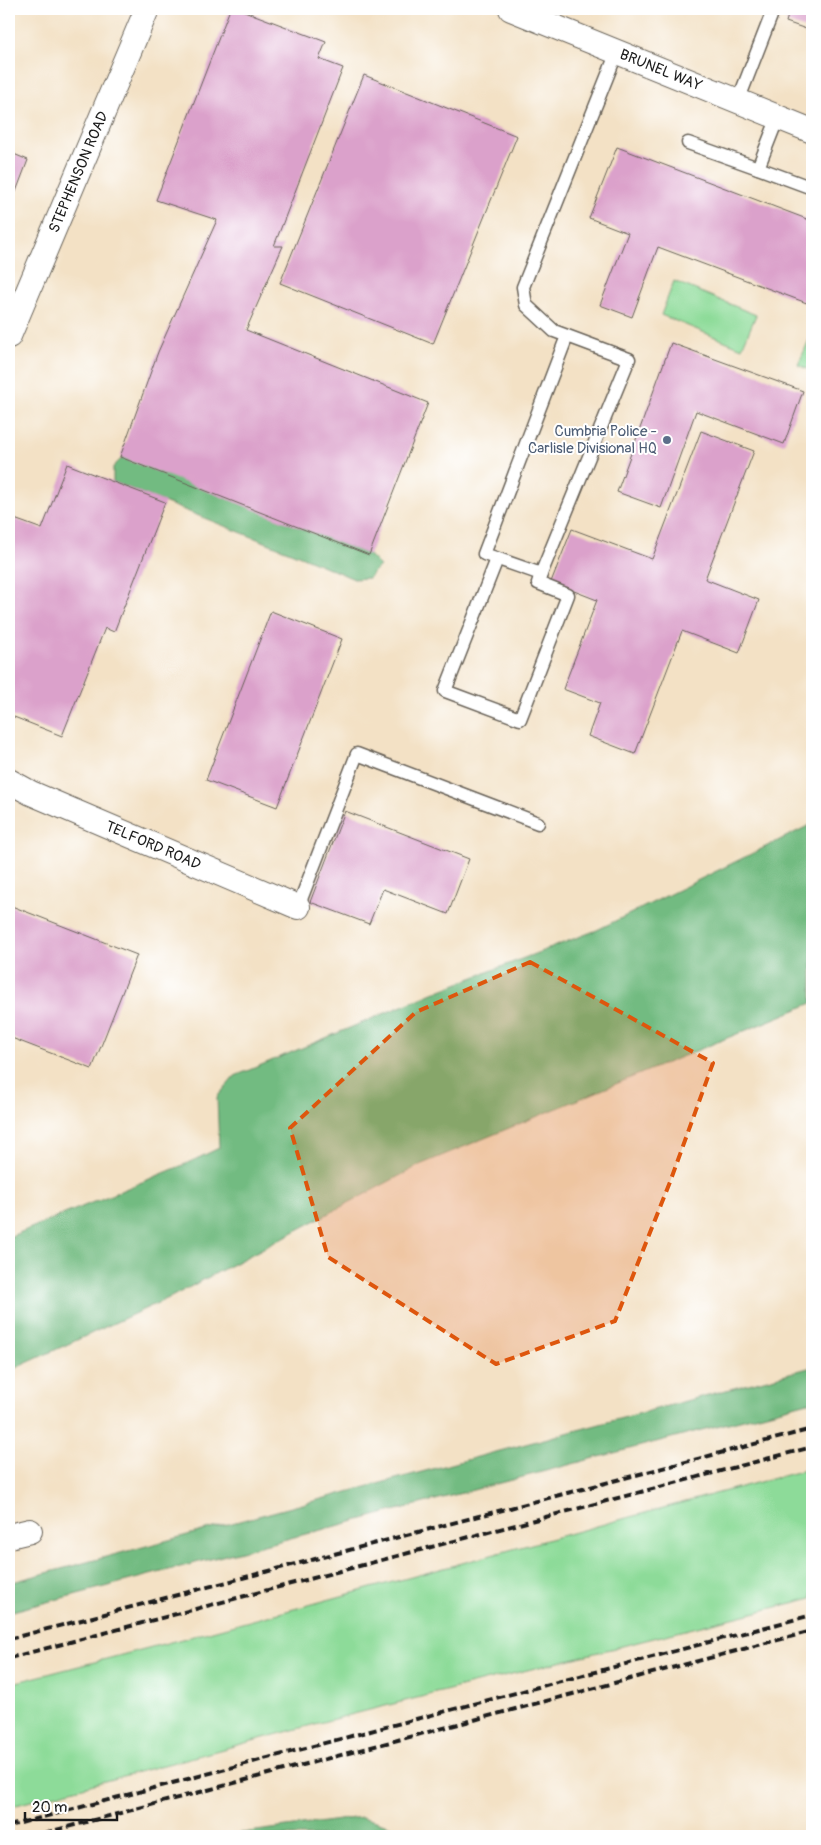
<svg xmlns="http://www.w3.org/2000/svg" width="821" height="1845" viewBox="0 0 821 1845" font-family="Pangolin,sans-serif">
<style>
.green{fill:#8ddb99;stroke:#547c5a}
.forest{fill:#72bb81;stroke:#476c4e}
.building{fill:#dba1cb}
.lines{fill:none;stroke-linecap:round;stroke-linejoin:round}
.service-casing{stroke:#676157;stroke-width:15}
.minor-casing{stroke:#676157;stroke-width:26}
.service{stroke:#fff;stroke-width:12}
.minor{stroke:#fff;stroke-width:24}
.rail{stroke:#1c1c1c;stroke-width:4;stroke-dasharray:8 4;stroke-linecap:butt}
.marked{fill:#de560d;fill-opacity:0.2;stroke:#de560d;stroke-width:4;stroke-dasharray:10 6;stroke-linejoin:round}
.service-dot{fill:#5c6f8a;stroke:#fff;stroke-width:2}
.labels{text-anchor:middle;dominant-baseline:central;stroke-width:4;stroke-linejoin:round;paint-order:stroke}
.street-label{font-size:15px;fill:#1c1c1c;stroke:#fff}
.service-label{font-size:15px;fill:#4e5e75;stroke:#fff;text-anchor:end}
</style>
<rect width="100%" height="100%" fill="#fff"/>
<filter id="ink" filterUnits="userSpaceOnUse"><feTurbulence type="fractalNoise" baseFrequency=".02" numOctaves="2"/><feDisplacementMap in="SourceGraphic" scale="10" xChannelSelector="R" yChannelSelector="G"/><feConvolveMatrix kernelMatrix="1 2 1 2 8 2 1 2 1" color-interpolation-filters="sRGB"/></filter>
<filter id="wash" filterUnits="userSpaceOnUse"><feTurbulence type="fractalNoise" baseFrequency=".0096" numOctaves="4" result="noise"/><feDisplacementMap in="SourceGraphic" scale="20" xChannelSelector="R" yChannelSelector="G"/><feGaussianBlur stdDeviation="1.12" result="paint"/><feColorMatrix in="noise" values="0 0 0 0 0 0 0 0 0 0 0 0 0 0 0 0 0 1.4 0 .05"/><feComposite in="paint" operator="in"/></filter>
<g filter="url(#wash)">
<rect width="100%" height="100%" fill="#f3e1c5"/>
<g class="green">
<path d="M674,281l82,34 -14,33 -81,-33z"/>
<path d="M812,333v38l-14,-6z"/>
<path d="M812,1468v130l-482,122 -321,87v-123c269,-68 535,-145 803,-216z"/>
</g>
<g class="forest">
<path d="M123,457l246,98 11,11 -12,12 -14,1 -56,-24 -185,-73v-15z"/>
<path d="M812,824v179l-390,161 -251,133 -162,74v-134l179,-74 31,-15 -2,-51 18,-21 198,-83 164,-63z"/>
<path d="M812,1367v34l-803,211v-29z"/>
<path d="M362,1817l61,19h-204z"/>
</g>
<g id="blocks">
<g class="building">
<path d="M230,9h9l87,33 -7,17 24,9 -69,178h9l-37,84 182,73 -59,152 -249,-98 38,-105 59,-132 -61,-20z"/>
<path d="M790,9h22v22l-26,-9z"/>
<path d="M364,75l153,61 -84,208 -153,-61z"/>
<path d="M617,147l195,74v84l-154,-58 -26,70 -32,-12 28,-72 -39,-15z"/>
<path d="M9,152l19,8 -19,50z"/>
<path d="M671,343l132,48 -19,53 -88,-33 -35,97 -44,-16z"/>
<path d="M701,431l53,20 -49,128 54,21 -20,53 -57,-22 -47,123 -47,-18 12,-33 -37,-14 34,-89 -46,-18 21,-53 80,30z"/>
<path d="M67,464l98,38 -51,130 -9,-4 -43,108 -53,-21v-198l33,12z"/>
<path d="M271,611l71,28 -65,168 -71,-27z"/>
<path d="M345,811l124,48 -21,55 -65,-25 -14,35 -59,-22z"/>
<path d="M9,905l128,50 -45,114 -83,-32z"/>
</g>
</g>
</g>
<g filter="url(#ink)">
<use href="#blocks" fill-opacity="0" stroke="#676157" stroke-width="1"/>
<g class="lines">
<g class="service-casing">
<g id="service">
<path d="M738,101l33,-85 -1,-7"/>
<path d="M778,117l-20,51 54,20"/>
<path d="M688,143l70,25"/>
<path d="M567,336l-83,218 57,20 88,-215 -75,-28 -28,-26 -3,-18 94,-235"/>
<path d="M497,559l-52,132 75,28 48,-124 -30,-12 3,-9"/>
<path d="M298,907l59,-153 181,69"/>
</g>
</g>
<g class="minor-casing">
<g id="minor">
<path id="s1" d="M511,9l301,122"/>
<path id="s2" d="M9,336l138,-327"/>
<path id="s3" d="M9,781l22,12 267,114"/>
<path d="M9,1536l21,-5"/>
</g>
</g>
<use href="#service" class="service"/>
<use href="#minor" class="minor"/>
<g class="rail">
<path d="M9,1639l803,-210"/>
<path d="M9,1658l803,-211"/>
<path d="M9,1826l803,-211"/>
<path d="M33,1836l779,-205"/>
</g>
</g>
</g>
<path class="marked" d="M530,962l183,101 -43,119 -55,139 -119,43 -168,-107 -38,-129 126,-116z"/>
<circle class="service-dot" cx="667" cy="440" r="5"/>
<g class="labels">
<g class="street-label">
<text stroke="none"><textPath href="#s1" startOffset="162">BRUNEL WAY</textPath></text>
<text stroke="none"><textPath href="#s2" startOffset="178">STEPHENSON ROAD</textPath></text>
<text stroke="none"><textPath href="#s3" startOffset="158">TELFORD ROAD</textPath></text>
</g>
<g class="service-label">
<text x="657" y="431">Cumbria Police -<tspan x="657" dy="17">Carlisle Divisional HQ</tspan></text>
</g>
</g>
<rect width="821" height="1845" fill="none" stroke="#fff" stroke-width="30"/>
<path d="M25 1812v8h92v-8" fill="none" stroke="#1c1c1c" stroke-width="2.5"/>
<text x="32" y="1812" font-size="15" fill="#1c1c1c" stroke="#ffffff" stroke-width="4" paint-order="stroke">20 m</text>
</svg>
